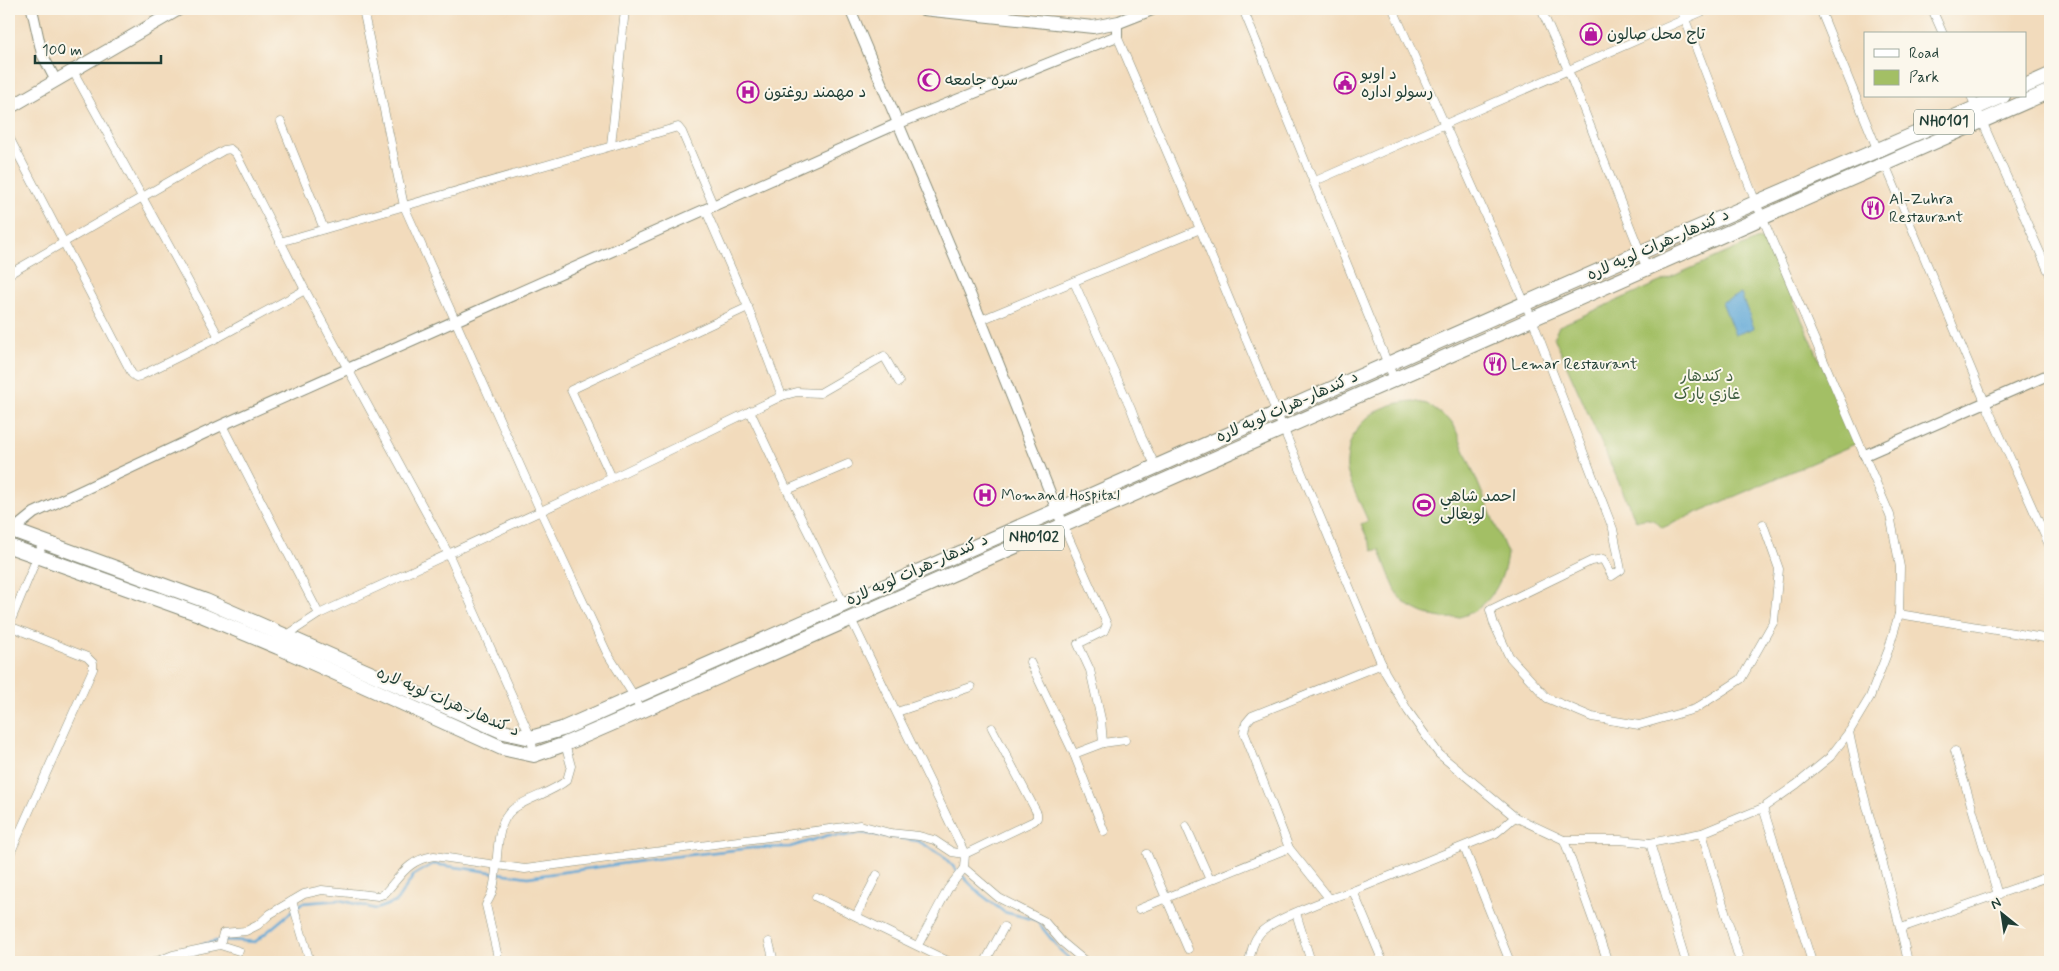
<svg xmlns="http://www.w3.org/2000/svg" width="2059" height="971" viewBox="0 0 2059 971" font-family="Mynerve,'Playpen Sans Arabic',sans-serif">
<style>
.green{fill:#a3bf65;stroke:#617e4c}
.water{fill:#60a8d7;stroke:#407286}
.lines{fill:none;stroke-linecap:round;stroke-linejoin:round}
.stream{stroke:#60a8d7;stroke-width:2.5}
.minor-casing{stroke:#888c78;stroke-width:9}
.tertiary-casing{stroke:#888c78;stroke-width:12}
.primary-casing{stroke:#888c78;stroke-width:14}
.trunk-casing{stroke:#888c78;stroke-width:16}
.minor{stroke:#fff;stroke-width:8}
.tertiary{stroke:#fff;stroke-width:10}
.primary{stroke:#fff;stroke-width:12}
.trunk{stroke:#fff;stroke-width:14}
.labels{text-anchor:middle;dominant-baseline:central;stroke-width:4;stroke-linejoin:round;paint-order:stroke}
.shield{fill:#fbf7ec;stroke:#61756b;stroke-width:1}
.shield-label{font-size:15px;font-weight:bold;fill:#1f3d34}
.poi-label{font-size:16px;fill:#1f3d34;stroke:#fbf7ec;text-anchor:start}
.street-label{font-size:16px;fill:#1f3d34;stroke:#fbf7ec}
.park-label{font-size:16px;fill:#405e40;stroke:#fbf7ec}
</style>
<rect width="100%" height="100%" fill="#fbf7ec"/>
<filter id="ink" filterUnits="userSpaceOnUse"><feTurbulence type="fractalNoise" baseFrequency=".02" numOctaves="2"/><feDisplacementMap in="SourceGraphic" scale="10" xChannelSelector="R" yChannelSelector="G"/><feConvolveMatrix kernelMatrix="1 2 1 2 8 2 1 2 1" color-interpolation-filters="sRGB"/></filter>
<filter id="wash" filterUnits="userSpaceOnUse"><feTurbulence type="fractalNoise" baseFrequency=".0096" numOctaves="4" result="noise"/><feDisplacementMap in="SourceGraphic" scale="20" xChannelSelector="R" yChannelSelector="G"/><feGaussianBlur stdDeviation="1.12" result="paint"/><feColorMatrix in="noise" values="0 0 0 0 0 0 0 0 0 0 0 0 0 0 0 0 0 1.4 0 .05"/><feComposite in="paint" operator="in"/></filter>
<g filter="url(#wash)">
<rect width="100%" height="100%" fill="#f2dbbc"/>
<g class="green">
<path d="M1758,239l10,4 87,197v4l-193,84c-8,-10 -15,-11 -26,-7l-82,-184 5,-11z"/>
<path d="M1413,401l14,3 26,19 54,130c-4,46 -42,81 -88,58 -6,-3 -15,-7 -19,-13 -6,-8 -16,-38 -21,-49l-6,2 -12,-27 7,-3c-7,-17 -17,-34 -21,-51 -1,-7 1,-16 2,-23 8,-30 35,-44 64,-46z"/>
</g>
<path class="water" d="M1741,294l13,34 -19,7 -13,-33z"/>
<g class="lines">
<path class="stream" d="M199,946c19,-8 36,-6 56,-4l47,-39 38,-3 36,9 20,-7 18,-27 19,-11 95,13 142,-20 82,-9 38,-1 39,-12 16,1 16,-3 57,8 24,14 37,38 25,19 32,8 24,30 14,12"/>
</g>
</g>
<g filter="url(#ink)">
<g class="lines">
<g class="minor-casing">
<g id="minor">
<path d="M363,9l41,197 136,304 67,143 27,43 7,15"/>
<path d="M1243,9l151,370"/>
<path d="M1393,9l139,310 81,210 8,41 -9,6 -9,-17 -12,2 -101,49 4,14 15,32 38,42 45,19 47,8 56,-16 46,-30 33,-58 5,-52 -16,-45"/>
<path d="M1541,9l27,61 79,199"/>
<path d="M1820,9l58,142"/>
<path d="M1932,9l11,25"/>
<path d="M1117,36l83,193 185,443 23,39 31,43 76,63 49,23h56l30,3 52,-10 61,-25 34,-24 33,-27 19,-25 21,-35 18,-46 11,-37 1,-47 -10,-52 -134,-312 -75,-194"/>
<path d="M73,71l146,266"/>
<path d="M1971,96l79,179"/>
<path d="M281,122l43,107"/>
<path d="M9,137l123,237 4,3 4,-1 79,-39 86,-47"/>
<path d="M611,146l14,-137"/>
<path d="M1885,164l100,238 65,145"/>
<path d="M1313,182l395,-173"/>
<path d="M280,242l398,-115 4,5 32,75"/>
<path d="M9,274l215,-124 6,-1 6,5 69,136 143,263 83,185 3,17"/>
<path d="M1074,282l57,127 11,29 14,29"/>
<path d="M981,320l219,-91"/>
<path d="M782,396l15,-4 23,1 64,-37 15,26"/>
<path d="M750,411l37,79 58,116"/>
<path d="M222,425l97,189"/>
<path d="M612,478l-41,-88 177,-83"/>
<path d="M787,490l61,-26"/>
<path d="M1063,525l44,99 -3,7 -26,13 12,26 11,49 2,24"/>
<path d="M1899,614l151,25"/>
<path d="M850,617l115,237 -1,14 -16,21 -30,56"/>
<path d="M9,625l34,-82"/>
<path d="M9,626l78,31 6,6v6l-84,187"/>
<path d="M284,637l35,-23 293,-136 170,-82 -34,-89 -42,-96"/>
<path d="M1030,662l44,92 30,77"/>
<path d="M897,712l74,-25"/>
<path d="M1849,732c15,78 43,152 59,230"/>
<path d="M1955,751l43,144"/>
<path d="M1074,754l29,-11 22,-3"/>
<path d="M1763,808l49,154"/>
<path d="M1186,826l24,54"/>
<path d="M1702,833l38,129"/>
<path d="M1564,840l44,122"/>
<path d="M1650,843l36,119"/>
<path d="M1464,847l46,115"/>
<path d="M1147,854l41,95"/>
<path d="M964,868l35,30 45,23 18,21 24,20"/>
<path d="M1353,891l30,71"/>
<path d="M816,897l134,65"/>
<path d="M1329,898l-40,-50 -45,-116 2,-9 6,-7 130,-52"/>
<path d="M292,901l18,61"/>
<path d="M1139,909l150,-61"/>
<path d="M1296,913l15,49"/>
<path d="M856,916l21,-41"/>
<path d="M1901,928l149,-52"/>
<path d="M769,942l5,20"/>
<path d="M220,945l3,-12 23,-2 12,-6 12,-11 34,-20 18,-4 56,6 6,-2c17,-18 23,-34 50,-38l91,13 335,-44 30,8 29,3 15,4 18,12 13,2 69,-33 3,-3v-5l-45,-85"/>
<path d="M155,962l18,-7 47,-10 19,6"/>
<path d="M499,962l-13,-57c1,-3 4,-7 5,-10 10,-23 0,-69 22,-86 16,-12 37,-15 54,-29l4,-14 -6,-22"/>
<path d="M985,962l19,-35"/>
<path d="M1249,962c2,-10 4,-21 11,-29 12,-14 73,-36 93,-42l143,-58 19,-16"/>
</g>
</g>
<g class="tertiary-casing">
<g id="tertiary">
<path d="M32,9l10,45 14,27"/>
<path d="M850,9l131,311 82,205"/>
<path d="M1865,455l185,-81"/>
<path d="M9,536l3,-5 22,-18 188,-88 677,-302 218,-87v-14"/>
</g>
</g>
<g class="primary-casing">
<g id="primary">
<path d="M923,9l170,18 26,-5 33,-13"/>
<path d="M9,108l170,-99"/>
</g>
</g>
<g class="trunk-casing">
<g id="trunk">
<path d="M2025,86l25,-11"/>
<path d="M9,529l197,72 298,131 27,6 31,-9 1077,-476 364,-157"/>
<path d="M9,546l190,68 79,33 224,101 32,7 31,-11 76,-33 1409,-620"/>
</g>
</g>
<use href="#minor" class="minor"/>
<use href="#tertiary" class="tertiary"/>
<use href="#primary" class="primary"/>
<use href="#trunk" class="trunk"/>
</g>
</g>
<defs>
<g id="shop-ring" transform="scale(1.125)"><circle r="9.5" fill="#fbf7ec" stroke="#b5179e" stroke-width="1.5"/><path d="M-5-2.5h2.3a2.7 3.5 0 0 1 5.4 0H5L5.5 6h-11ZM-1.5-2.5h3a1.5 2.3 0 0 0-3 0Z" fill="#b5179e"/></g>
<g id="mosque-ring" transform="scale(1.125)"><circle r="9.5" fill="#fbf7ec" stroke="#b5179e" stroke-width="1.5"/><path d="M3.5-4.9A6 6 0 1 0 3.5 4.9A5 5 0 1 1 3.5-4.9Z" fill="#b5179e"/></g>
<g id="civic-ring" transform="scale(1.125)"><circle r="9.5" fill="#fbf7ec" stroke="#b5179e" stroke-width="1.5"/><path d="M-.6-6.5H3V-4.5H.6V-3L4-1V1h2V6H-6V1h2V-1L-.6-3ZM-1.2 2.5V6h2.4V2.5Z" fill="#b5179e"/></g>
<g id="hospital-ring" transform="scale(1.125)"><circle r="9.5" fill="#fbf7ec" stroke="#b5179e" stroke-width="1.5"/><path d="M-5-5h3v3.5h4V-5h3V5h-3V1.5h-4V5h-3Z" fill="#b5179e"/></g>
<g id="restaurant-ring" transform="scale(1.125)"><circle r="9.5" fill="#fbf7ec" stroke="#b5179e" stroke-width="1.5"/><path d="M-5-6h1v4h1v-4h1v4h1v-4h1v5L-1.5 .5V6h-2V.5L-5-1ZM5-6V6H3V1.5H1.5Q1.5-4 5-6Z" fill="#b5179e"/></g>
<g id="stadium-ring" transform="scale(1.125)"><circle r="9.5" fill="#fbf7ec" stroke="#b5179e" stroke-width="1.5"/><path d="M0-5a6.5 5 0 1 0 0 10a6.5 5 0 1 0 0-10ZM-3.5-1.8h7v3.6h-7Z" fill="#b5179e"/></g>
</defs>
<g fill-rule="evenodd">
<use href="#shop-ring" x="1591" y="34"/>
<use href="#mosque-ring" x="929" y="80"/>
<use href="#civic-ring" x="1345" y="83"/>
<use href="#hospital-ring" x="748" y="92"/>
<use href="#restaurant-ring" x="1873" y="208"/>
<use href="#restaurant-ring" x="1495" y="364"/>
<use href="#hospital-ring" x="985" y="495"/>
<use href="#stadium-ring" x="1424" y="505"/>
</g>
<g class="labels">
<g class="shield">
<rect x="1914" y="109.5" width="60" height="25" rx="4"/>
<rect x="1004" y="525.5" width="60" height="25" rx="4"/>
</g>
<g class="shield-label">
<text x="1944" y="122">NH0101</text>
<text x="1034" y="538">NH0102</text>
</g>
<g class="poi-label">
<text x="1607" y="34">تاج محل صالون</text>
<text x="1361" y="74">د اوبو<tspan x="1361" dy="18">رسولو اداره</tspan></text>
<text x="945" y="80">سره جامعه</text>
<text x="764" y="92">د مهمند روغتون</text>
<text x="1889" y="199">Al-Zuhra<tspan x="1889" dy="18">Restaurant</tspan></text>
<text x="1511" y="364">Lemar Restaurant</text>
<text x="1001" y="495">Momand Hospital</text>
<text x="1440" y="496">احمد شاهي<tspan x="1440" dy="18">لوبغالی</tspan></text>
</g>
<g class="street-label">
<text transform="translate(1658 245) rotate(-24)">د کندهار-هرات لويه لاره</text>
<text transform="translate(1287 407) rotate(-24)">د کندهار-هرات لويه لاره</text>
<text transform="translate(917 570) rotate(-24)">د کندهار-هرات لويه لاره</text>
<text transform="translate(448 702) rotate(23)">د کندهار-هرات لويه لاره</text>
</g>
<g class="park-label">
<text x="1707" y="376">د کندهار<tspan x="1707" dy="18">غازي پارک</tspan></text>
</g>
</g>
<rect width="2059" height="971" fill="none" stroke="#fbf7ec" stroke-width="30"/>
<rect x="1864" y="32" width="162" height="65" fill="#fbf7ec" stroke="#a3ada2"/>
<rect x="1874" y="49" width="25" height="8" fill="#ffffff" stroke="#a3ada2"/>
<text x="1909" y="58" font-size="15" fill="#1f3d34">Road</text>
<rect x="1874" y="70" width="25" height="15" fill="#a3bf65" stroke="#a3ada2"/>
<text x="1909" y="82" font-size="15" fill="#1f3d34">Park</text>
<g transform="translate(2002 914) rotate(330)" stroke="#fbf7ec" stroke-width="4" paint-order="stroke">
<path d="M0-4L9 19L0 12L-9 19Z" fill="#1f3d34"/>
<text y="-8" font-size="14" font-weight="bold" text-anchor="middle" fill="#1f3d34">N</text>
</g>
<path d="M35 55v8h126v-8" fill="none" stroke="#1f3d34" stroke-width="2.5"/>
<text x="42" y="55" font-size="15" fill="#1f3d34" stroke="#fbf7ec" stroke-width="4" paint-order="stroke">100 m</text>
</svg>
